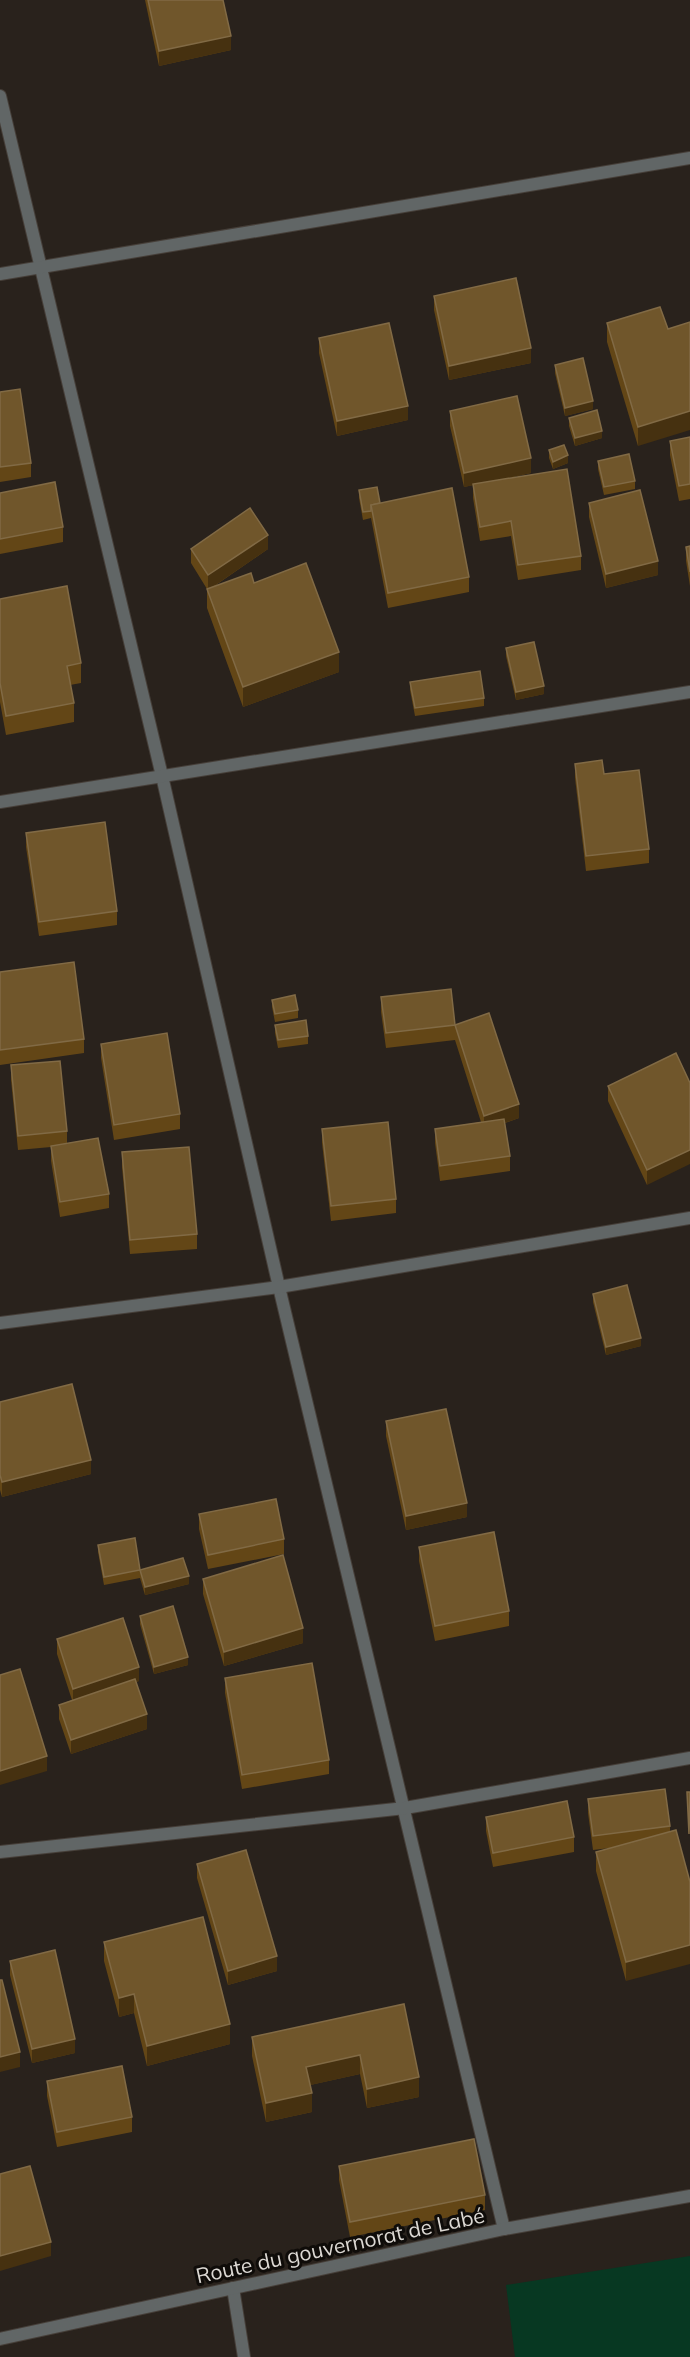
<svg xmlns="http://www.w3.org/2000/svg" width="690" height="2357" viewBox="0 0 690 2357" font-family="Mulish,sans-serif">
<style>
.green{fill:#073822}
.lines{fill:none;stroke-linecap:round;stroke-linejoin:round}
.minor-casing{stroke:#463f39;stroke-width:14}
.tertiary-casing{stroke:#463f39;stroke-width:14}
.minor{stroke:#616666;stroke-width:12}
.tertiary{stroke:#616666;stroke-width:12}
.wall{fill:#634616}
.shaded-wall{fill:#463110}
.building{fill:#70562b;stroke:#816a45;stroke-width:1.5}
.labels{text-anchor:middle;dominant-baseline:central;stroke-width:6;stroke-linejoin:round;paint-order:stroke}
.street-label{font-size:21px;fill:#dcd8d3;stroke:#0f0c09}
</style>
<rect width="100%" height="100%" fill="#29221c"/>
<path class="green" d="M690,2256v101h-175l-9,-72z"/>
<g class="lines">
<g class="minor-casing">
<g id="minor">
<path d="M0,96l162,680 117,511 225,942"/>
<path d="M0,274l690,-116"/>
<path d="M0,802l690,-110"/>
<path d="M0,1323l279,-36 411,-69"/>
<path d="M0,1852l405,-44 285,-50"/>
<path d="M233,2288l11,69"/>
</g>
</g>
<g class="tertiary-casing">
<path id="tertiary" d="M0,2339l504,-110 186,-33"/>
</g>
<use href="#minor" class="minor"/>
<use href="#tertiary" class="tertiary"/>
</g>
<g class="wall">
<path d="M145,0h78l8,50 -72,16z"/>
<path d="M434,296l97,67 -82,17 -15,-70z"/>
<path d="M607,323l61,6 -30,117 -31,-104z"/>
<path d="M319,338l89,82 -71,16 -18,-83z"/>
<path d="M555,365l38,44 -28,7 -10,-43z"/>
<path d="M0,392l31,71v14l-31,5z"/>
<path d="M450,411l81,62 -33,7 83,76v14l-63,10 -7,-44 -31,5 -7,-43v-13l-9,2 -14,-61z"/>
<path d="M569,418l33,20 -27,8 -6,-20z"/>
<path d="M690,437v62l-11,2 -9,-46v-14z"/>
<path d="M549,450l19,13 -15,6 -4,-11z"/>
<path d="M598,461l37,20v8l-31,6 -6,-26z"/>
<path d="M359,490l21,13 89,74v15l-81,16 -17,-90 -8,2 -4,-22z"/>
<path d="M0,493l63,34v15l-63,12z"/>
<path d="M589,503l69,72 -52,13 -17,-71z"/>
<path d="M690,546v40l-4,-25v-14z"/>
<path d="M191,549h77l-55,38 41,-4 85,89 -96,35 -36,-99v-19l-16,-26z"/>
<path d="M0,599l81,64v20l-11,2 4,18v19l-68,13 -6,-33z"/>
<path d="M506,648l38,46 -28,6 -10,-44z"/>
<path d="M410,682l74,16v8l-69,10 -5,-26z"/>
<path d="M575,764l29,10 45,75v14l-63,8 -11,-93z"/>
<path d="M26,833l91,78v14l-78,11 -13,-89z"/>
<path d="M0,972l84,67v14l-84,12z"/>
<path d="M381,997l74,28 64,93 -14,5 5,33v15l-70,10 -5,-38v-14l46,-7 -26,-82 -69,8 -5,-36z"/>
<path d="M272,1000l26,10v8l-23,4 -3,-15z"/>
<path d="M275,1025l33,11v8l-30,4 -3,-15z"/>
<path d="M101,1044l79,70v15l-66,11 -13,-82z"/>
<path d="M676,1053l-29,132 -39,-84v-15z"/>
<path d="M11,1065l56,66v12l42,51v14l-49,9 -9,-56v-14l-33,3 -7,-70z"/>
<path d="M322,1129l74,70v14l-65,8 -9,-78z"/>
<path d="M122,1152l75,82v15l-67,5 -8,-87z"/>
<path d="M593,1294l48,52 -35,9 -13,-53z"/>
<path d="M0,1402l91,72 -89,23 -2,-7z"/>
<path d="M386,1421l81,96 -61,13 -20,-94z"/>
<path d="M199,1514l85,25v15l-76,15 -9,-40z"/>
<path d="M98,1545l42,25v8l-36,7 -6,-33z"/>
<path d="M419,1547l90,64v15l-74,15 -16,-80z"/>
<path d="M140,1570l49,14 -44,11 -5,-17z"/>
<path d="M203,1579l100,64 -79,23 -21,-72z"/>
<path d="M140,1616l48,49 -34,9 -14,-50z"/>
<path d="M57,1639l82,42 -3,1 11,47 -76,25 -12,-35v-14l13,-5 -15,-46z"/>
<path d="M225,1678l104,82v14l-87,15 -17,-96z"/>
<path d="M588,1799l82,27v6l-44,149 -30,-110v-19l14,-4 -17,2 -5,-37z"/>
<path d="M486,1817l88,20v15l-81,15 -7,-36z"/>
<path d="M197,1864l80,107 -49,14 -31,-107z"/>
<path d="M104,1942l126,102 -83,22 -13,-53 -15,4 -15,-56z"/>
<path d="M10,1961l65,92 -43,10 -22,-88z"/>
<path d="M404,2004l15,93 -52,11 -7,-34 -50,11 2,27 -46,10 -14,-66v-19z"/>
<path d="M47,2081l85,36v15l-75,15 -10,-51z"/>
<path d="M339,2166l146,29v15l-135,27 -11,-57z"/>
</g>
<g class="shaded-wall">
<path d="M231,36v14l-72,16v-15z"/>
<path d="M531,348v15l-82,17v-14z"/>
<path d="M593,401v8l-28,7v-8z"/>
<path d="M408,406v14l-71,16v-15z"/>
<path d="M690,411v19l-52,16v-19z"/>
<path d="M602,431v7l-27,8v-8z"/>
<path d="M568,455v8l-15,6v-7z"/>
<path d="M531,458v15l-67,14v-14z"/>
<path d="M268,535v14l-60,41v-15z"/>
<path d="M658,561v14l-52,13v-14z"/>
<path d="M339,652v20l-96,35v-20z"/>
<path d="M544,686v8l-28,6v-8z"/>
<path d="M519,1104v14l-35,12v-14z"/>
<path d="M690,1150v14l-43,21v-15z"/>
<path d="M641,1338v8l-35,9v-8z"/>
<path d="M91,1460v14l-89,23v-15z"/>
<path d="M467,1503v14l-61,13v-14z"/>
<path d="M189,1576v8l-44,11v-8z"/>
<path d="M303,1628v15l-79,23v-14z"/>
<path d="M188,1657v8l-34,9v-7z"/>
<path d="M139,1667v14l-66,22v-14z"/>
<path d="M147,1714v15l-76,25v-14z"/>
<path d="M47,1756v15l-47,14v-14z"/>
<path d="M690,1945v19l-64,17v-19z"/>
<path d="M277,1956v15l-49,14v-14z"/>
<path d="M134,1994v19l-15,4v-19z"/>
<path d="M230,2024v20l-83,22v-20z"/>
<path d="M75,2039v14l-43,10v-14z"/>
<path d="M20,2052v15l-20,5v-15z"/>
<path d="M360,2055v19l-54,12v-19z"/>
<path d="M419,2077v20l-52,11v-19z"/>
<path d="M312,2093v19l-46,10v-19z"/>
<path d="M51,2242v14l-51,15v-15z"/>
</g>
<g class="building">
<path d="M148,0h75l8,36 -72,15z"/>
<path d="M516,278l15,70 -82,18 -15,-70z"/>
<path d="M660,307l8,22 22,-7v89l-52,16 -31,-104z"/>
<path d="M389,323l19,83 -71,15 -18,-83z"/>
<path d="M583,358l10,43 -28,7 -10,-43z"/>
<path d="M20,389l11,74 -31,4v-75z"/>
<path d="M517,396l14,62 -67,15 -14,-62z"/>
<path d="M597,410l5,21 -27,7 -6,-20z"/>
<path d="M690,437v47l-11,2 -9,-45z"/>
<path d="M564,445l4,10 -15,7 -4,-12z"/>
<path d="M629,454l6,27 -31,6 -6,-26z"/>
<path d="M567,469l14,87 -63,9 -7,-44 -31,6 -7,-43z"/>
<path d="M55,482l8,45 -63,12v-46z"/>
<path d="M377,487l3,16 -9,2v6l-8,1 -4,-22z"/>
<path d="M452,488l17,89 -81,16 -17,-88z"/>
<path d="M640,490l18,71 -52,13 -17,-71z"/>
<path d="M250,508l18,27 -60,40 -17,-26z"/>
<path d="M690,546v26l-4,-25z"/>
<path d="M306,563l33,89 -96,35 -36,-98 44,-16 3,10z"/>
<path d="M67,586l14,77 -14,3 7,37 -68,13 -6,-33v-84z"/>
<path d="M534,642l10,44 -28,6 -10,-44z"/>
<path d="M480,671l4,27 -69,10 -5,-26z"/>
<path d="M602,760l2,14 35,-4 10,79 -63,7 -11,-92z"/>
<path d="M105,822l12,89 -78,11 -13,-89z"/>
<path d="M74,962l10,77 -84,11v-78z"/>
<path d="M451,989l4,36 -69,8 -5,-36z"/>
<path d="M295,995l3,15 -23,4 -3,-14z"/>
<path d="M489,1013l30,91 -35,12 -29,-91z"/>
<path d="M306,1020l2,16 -30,4 -3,-15z"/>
<path d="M167,1033l13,81 -66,11 -13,-81z"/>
<path d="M676,1053l14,30v67l-43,20 -39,-84z"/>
<path d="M60,1061l7,70 -49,5 -7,-71z"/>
<path d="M504,1119l6,37 -70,10 -5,-37z"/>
<path d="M388,1122l8,77 -65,7 -9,-77z"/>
<path d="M98,1138l11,56 -49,8 -9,-56z"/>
<path d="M189,1147l8,87 -67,6 -8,-88z"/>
<path d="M627,1285l14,53 -35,9 -13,-53z"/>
<path d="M72,1384l19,76 -89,22 -2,-7v-73z"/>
<path d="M446,1409l21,94 -61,13 -20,-95z"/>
<path d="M276,1499l8,40 -76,16 -9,-41z"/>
<path d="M494,1532l15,79 -74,15 -16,-79z"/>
<path d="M135,1538l5,32 -36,7 -6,-32z"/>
<path d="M283,1555l20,73 -79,24 -21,-73z"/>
<path d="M183,1558l6,18 -44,11 -5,-17z"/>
<path d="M173,1606l15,51 -34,10 -14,-51z"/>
<path d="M123,1618l16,49 -66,22 -16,-50z"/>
<path d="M312,1663l17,97 -87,15 -17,-97z"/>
<path d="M20,1669l27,87 -47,15v-96z"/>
<path d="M135,1679l12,35 -76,26 -12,-35z"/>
<path d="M665,1789l5,37 -77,10 -5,-37z"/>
<path d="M687,1792h3l-1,42z"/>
<path d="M567,1801l7,36 -81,16 -7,-36z"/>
<path d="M676,1830l14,52v63l-64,17 -30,-110z"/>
<path d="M246,1850l31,106 -49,15 -31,-107z"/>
<path d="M203,1917l27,107 -83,22 -13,-52 -15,4 -15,-56z"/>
<path d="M55,1950l20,89 -43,10 -22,-88z"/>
<path d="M0,1980h2l18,72 -20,5z"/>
<path d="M404,2004l15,73 -52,12 -7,-34 -54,12 6,26 -46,10 -14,-66z"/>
<path d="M122,2066l10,51 -75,15 -10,-51z"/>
<path d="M474,2139l11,56 -135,27 -11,-56z"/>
<path d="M30,2166l21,76 -51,14v-82z"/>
</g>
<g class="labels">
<g class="street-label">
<text transform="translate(340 2245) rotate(-12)">Route du gouvernorat de Labé</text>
</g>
</g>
</svg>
